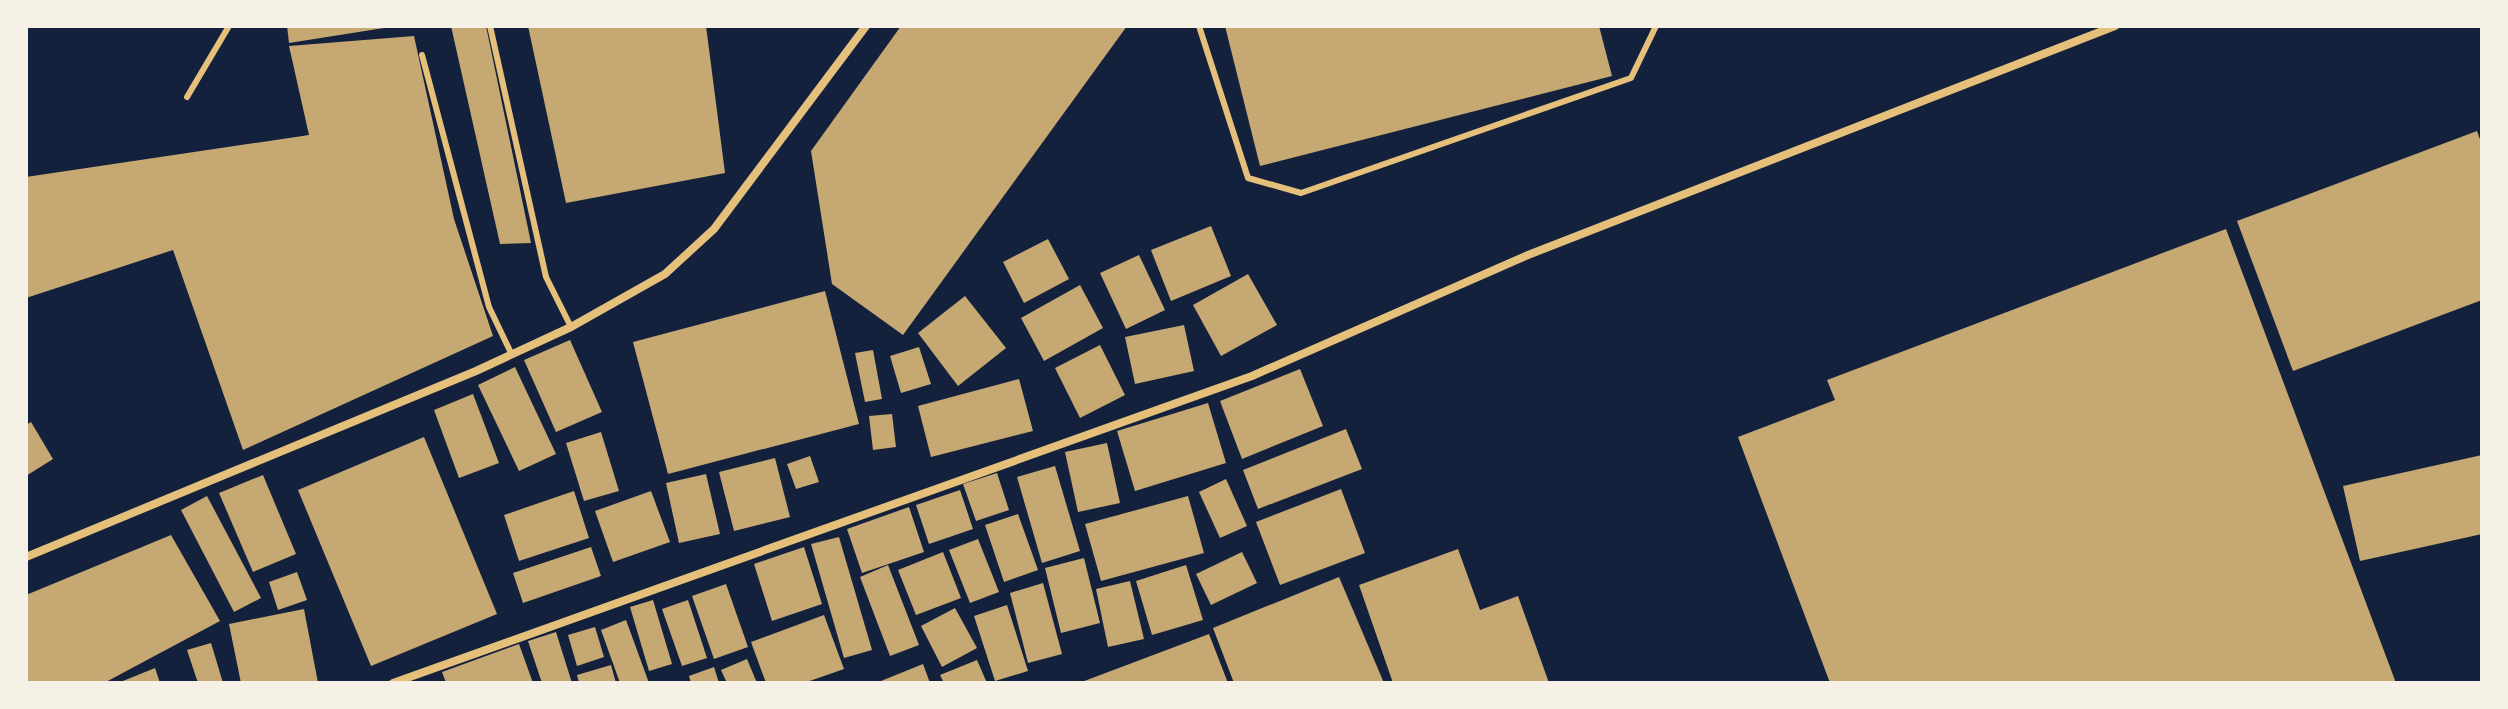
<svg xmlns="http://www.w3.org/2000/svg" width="2508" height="709" viewBox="0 0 2508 709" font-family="'Varela Round',sans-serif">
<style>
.building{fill:#c6a872}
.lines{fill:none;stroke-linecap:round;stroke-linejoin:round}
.service{stroke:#e5c07b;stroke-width:6}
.minor{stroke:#e5c07b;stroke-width:8}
</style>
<rect width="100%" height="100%" fill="#14213d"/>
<g class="building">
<path d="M287,26h97v2l-95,15z"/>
<path d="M451,26h35l45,217 -31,1z"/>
<path d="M528,26h178l19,147 -159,30z"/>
<path d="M901,26h226l-224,309 -71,-51 -21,-133z"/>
<path d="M1225,26h374l13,50 -352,90z"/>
<path d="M414,36l40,183 39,117 -250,114 -70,-200 -147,48v-121l283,-42 -20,-89z"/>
<path d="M2477,131l5,14v155l-189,71 -56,-150z"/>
<path d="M1211,226l20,50 -60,25 -20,-51z"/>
<path d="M2226,229l170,454h-566l-92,-246 97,-37 -8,-20z"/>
<path d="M1048,239l21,40 -45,24 -21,-41z"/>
<path d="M1139,255l26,55 -39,19 -26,-56z"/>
<path d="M1248,274l29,51 -56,31 -28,-51z"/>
<path d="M1080,285l23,43 -59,33 -23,-43z"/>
<path d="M825,291l34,133 -191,50 -35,-132z"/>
<path d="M965,296l41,52 -48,38 -40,-53z"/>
<path d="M1184,325l10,46 -59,13 -10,-47z"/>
<path d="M570,340l32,72 -46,20 -32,-72z"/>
<path d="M1100,345l25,50 -45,23 -25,-50z"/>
<path d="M919,347l12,37 -30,9 -11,-37z"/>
<path d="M873,350l9,49 -17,3 -10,-49z"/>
<path d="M515,367l41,87 -37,17 -41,-86z"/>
<path d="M1300,369l23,57 -81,33 -22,-58z"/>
<path d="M1019,379l14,52 -102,26 -13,-51z"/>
<path d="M473,394l26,69 -40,15 -25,-68z"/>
<path d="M1208,403l18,60 -91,28 -18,-60z"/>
<path d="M892,414l4,33 -23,3 -4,-34z"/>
<path d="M31,422l22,37 -27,17v-51z"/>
<path d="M1346,429l16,40 -104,40 -15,-39z"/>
<path d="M601,432l18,59 -35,10 -18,-58z"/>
<path d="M424,437l73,177 -126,52 -73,-176z"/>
<path d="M1107,443l13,60 -42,9 -13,-60z"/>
<path d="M2482,455v79l-122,27 -17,-75z"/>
<path d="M810,456l9,26 -23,7 -9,-25z"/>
<path d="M775,458l15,59 -56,14 -15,-59z"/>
<path d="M1055,466l25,85 -38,12 -25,-86z"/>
<path d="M997,473l12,37 -33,11 -13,-37z"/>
<path d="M706,474l14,60 -41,9 -13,-60z"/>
<path d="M263,475l33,79 -43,18 -34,-79z"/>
<path d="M1226,479l21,47 -27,12 -21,-46z"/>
<path d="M1341,489l24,64 -85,32 -24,-63z"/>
<path d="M960,490l13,39 -44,15 -13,-39z"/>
<path d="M574,491l15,47 -70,23 -15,-46z"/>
<path d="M651,491l19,51 -57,20 -18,-51z"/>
<path d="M207,496l54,102 -27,14 -53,-102z"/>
<path d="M1188,496l16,57 -103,28 -16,-57z"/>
<path d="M909,507l15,45 -62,21 -15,-44z"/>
<path d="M1018,514l20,56 -34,12 -19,-57z"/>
<path d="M171,535l49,86 -116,62h-78v-88z"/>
<path d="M839,537l33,113 -28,8 -33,-114z"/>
<path d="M978,539l21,53 -29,11 -21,-53z"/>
<path d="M591,547l10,29 -78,27 -10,-30z"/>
<path d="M804,547l18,57 -50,17 -18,-57z"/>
<path d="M1458,549l22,61 38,-14 31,87h-156l-34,-98z"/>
<path d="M943,552l18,46 -45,17 -18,-45z"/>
<path d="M1242,552l15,31 -46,22 -15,-31z"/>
<path d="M1084,558l16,65 -39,10 -16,-65z"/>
<path d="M888,565l31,80 -29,11 -30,-79z"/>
<path d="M1186,565l17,55 -51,15 -16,-54z"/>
<path d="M297,572l10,28 -29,10 -9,-28z"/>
<path d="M1339,577l45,106h-150l-21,-55z"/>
<path d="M1130,581l14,58 -36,8 -12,-58z"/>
<path d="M1043,583l19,71 -34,9 -18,-70z"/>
<path d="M726,584l22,63 -34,12 -22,-63z"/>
<path d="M653,600l19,64 -23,7 -19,-64z"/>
<path d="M688,600l19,58 -25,8 -20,-57z"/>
<path d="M1007,605l21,66 -33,10 -21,-65z"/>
<path d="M955,608l22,40 -35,19 -21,-41z"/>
<path d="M304,609l14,74h-77l-12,-59z"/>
<path d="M824,615l20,54 -40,14h-38l-15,-41z"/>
<path d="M626,620l23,63h-29l-19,-53z"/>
<path d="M595,627l9,30 -27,9 -9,-31z"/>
<path d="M556,632l16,51h-30l-14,-42z"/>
<path d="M1209,634l19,49h-149z"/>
<path d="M211,643l12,40h-25l-11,-33z"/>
<path d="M519,644l14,39h-87l-4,-11z"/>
<path d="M747,659l10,24h-30l-6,-13z"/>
<path d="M977,660l10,23h-43l-4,-8z"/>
<path d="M923,664l7,19h-54z"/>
<path d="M611,665l5,18h-37l-2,-8z"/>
<path d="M714,667l5,16h-28l-2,-7z"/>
<path d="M155,668l5,15h-42z"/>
</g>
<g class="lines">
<g class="service">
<path d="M490,26l56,251 25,50"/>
<path d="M1199,26l49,152 53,15 330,-115 25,-52"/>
<path d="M422,55l67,252 23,48"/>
<path d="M187,97l42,-71"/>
</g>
<g class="minor">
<path d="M26,557l450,-186 95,-44 94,-53 49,-45 152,-203"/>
<path d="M393,683l859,-307 276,-121 587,-229"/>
</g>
</g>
<rect width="2508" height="709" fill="none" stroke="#f6f1e7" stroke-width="56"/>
</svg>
